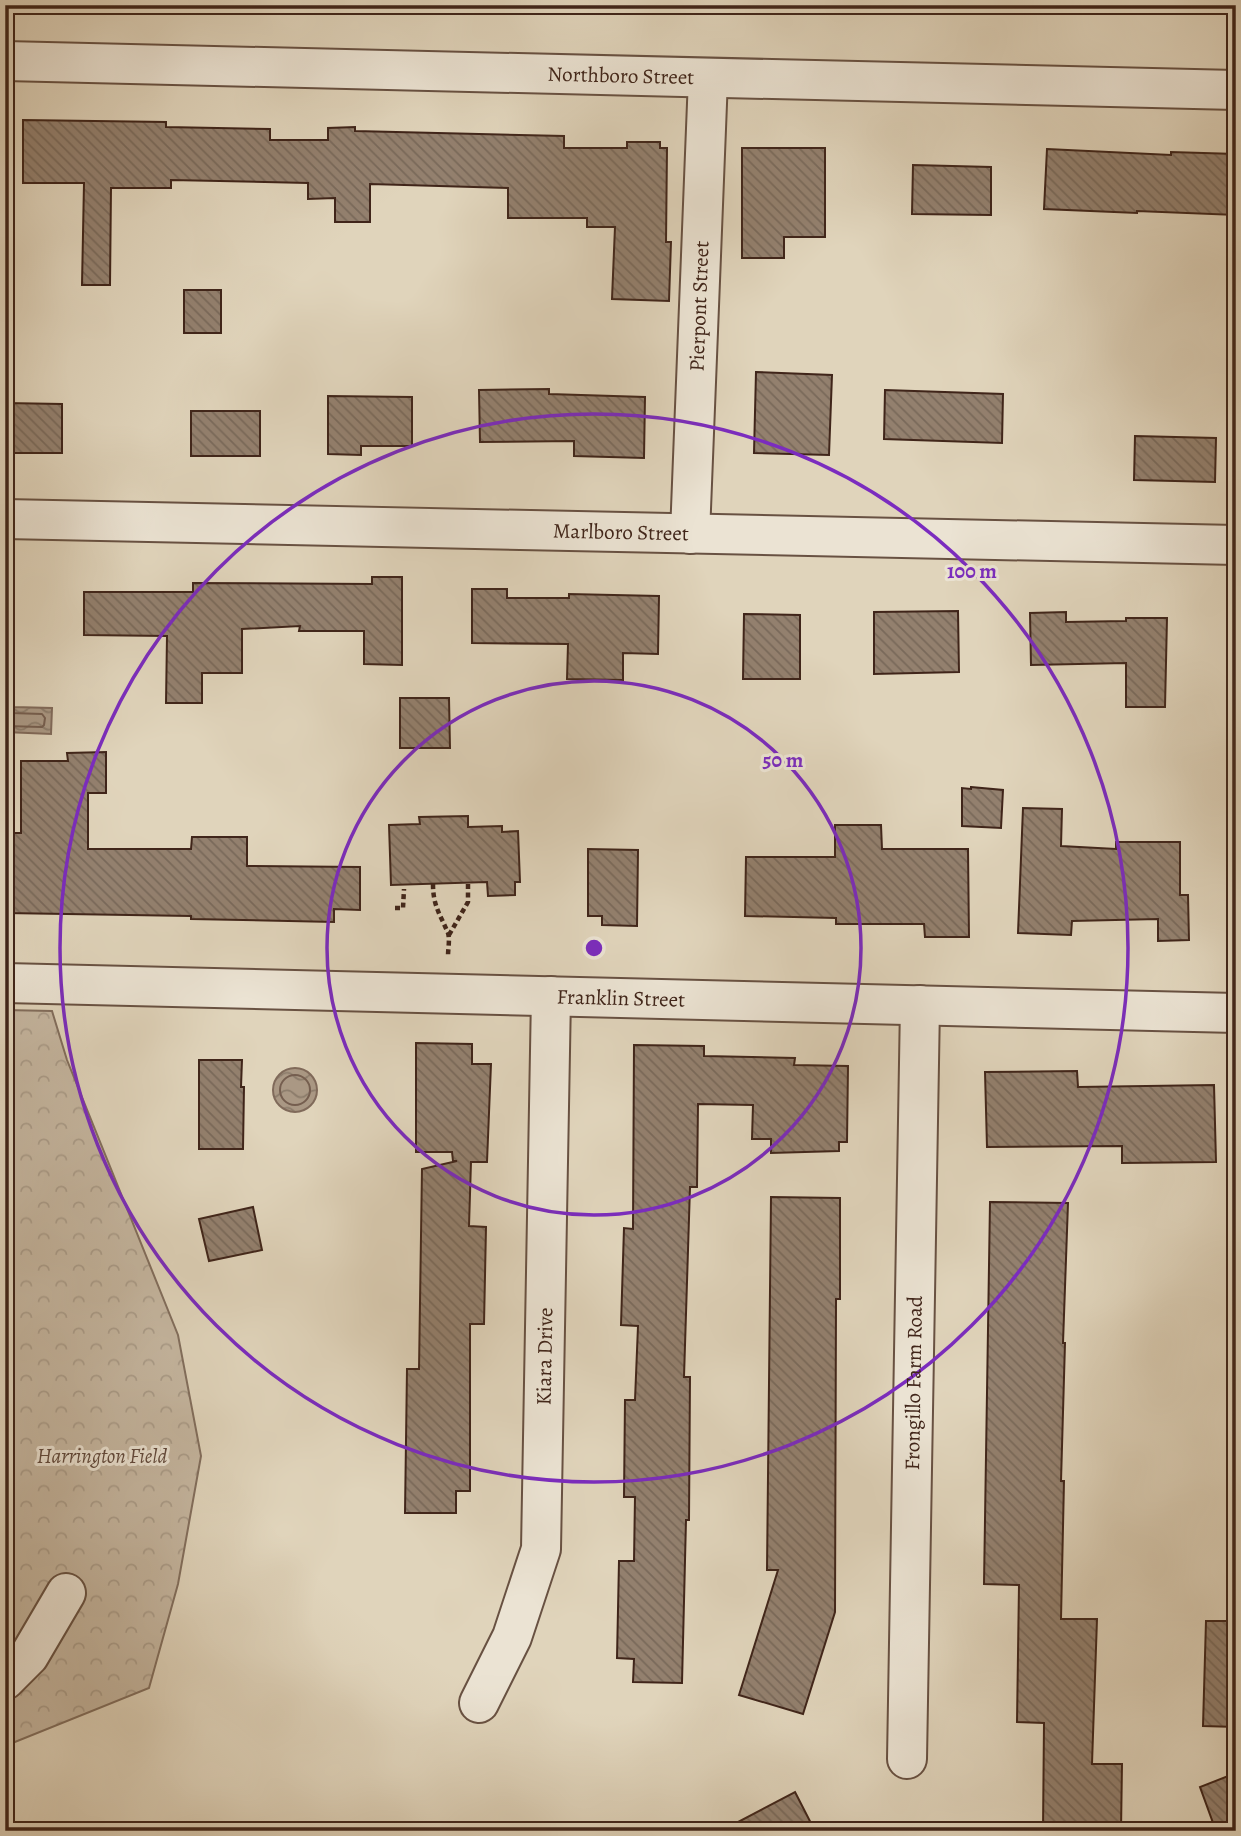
<svg xmlns="http://www.w3.org/2000/svg" width="1241" height="1836" viewBox="0 0 1241 1836" font-family="Alegreya,serif">
<style>
.forest{fill:url(#forest-crowns);stroke:#826e5d;stroke-width:2}
.water{fill:url(#water-waves);stroke:#806a5a;stroke-width:2}
.lines{fill:none;stroke-linecap:round;stroke-linejoin:round}
.shore{stroke:#755e4f;stroke-width:2}
.building{fill:url(#building-back-hatch);stroke:#40251a;stroke-width:2}
.minor-casing{stroke:#685142;stroke-width:42}
.path{stroke:#40251a;stroke-width:4.5;stroke-dasharray:5 3.5;stroke-linecap:butt}
.minor{stroke:#ebe3d3;stroke-width:38}
.ring{fill:none;stroke:#7b2cbf;stroke-width:3.5}
.labels{text-anchor:middle;dominant-baseline:central;stroke-width:6;stroke-linejoin:round;paint-order:stroke}
.street-label{font-size:21px;fill:#40251a;stroke:#ebe3d3}
.park-label{font-size:21px;font-style:italic;fill:#61493c;stroke:#ebe3d3}
.centre{fill:#7b2cbf;stroke:#ebe3d3;stroke-width:3.5}
.ring-label{font-size:21px;text-anchor:middle;font-weight:bold;fill:#7b2cbf;stroke:#ebe3d3;stroke-width:6;stroke-linejoin:round;paint-order:stroke}
</style>
<defs>
<pattern id="forest-crowns" width="20" height="18" patternUnits="userSpaceOnUse" patternTransform="scale(1.75)"><rect width="20" height="18" fill="#c5b6a0"/><path d="M2 6a3 3 0 1 1 6 0M12 15a3 3 0 1 1 6 0" fill="none" stroke="#aa9c89"/></pattern>
<pattern id="water-waves" width="16" height="10" patternUnits="userSpaceOnUse" patternTransform="scale(1.75)"><rect width="16" height="10" fill="#aa9884"/><path d="M0 5q4-4 8 0t8 0" fill="none" stroke="#8c7c6b"/></pattern>
<pattern id="building-back-hatch" width="6" height="6" patternUnits="userSpaceOnUse" patternTransform="scale(1.75)"><rect width="6" height="6" fill="#93806e"/><path d="M-1 5l2 2M0 0l6 6M5-1l2 2" fill="none" stroke="#79695a"/></pattern>
</defs>
<rect width="100%" height="100%" fill="#e0d4bb"/>
<filter id="stains"><feTurbulence type="fractalNoise" baseFrequency=".00286" numOctaves="4"/><feColorMatrix values="0 0 0 0 .2 0 0 0 0 .09 0 0 0 0 .02 0 0 0 .5 -.17"/></filter>
<radialGradient id="worn" r=".72"><stop offset=".6" stop-color="#630" stop-opacity="0"/><stop offset="1" stop-color="#630" stop-opacity=".3"/></radialGradient>
<path class="forest" d="M5,1010l47,1 15,49 111,275 23,121 -23,128 -29,104 -144,58z"/>
<g class="water">
<path d="M5,683h4v7h5v17l38,1 -1,26 -46,-2z"/>
<circle cx="295" cy="1090" r="22"/>
</g>
<g class="lines">
<g class="shore">
<path d="M5,695l2,13 4,5 31,1 3,4 -1,7 -2,2 -37,-1"/>
<circle cx="295" cy="1090" r="15"/>
</g>
</g>
<g class="building">
<path d="M23,120l143,2v5l104,2v11h58v-12l27,-1v4l209,5v12h63v-6h33v6h7l-1,94h5l-2,59 -57,-2 3,-72h-28v-9h-79v-30l-138,-4v38h-35v-24l-27,1v-16l-137,-3v8h-60l-1,97h-28l2,-102h-61z"/>
<path d="M742,148h83v89h-41v21h-42z"/>
<path d="M1047,149l124,6v-3l65,2v61l-99,-4v2l-93,-4z"/>
<path d="M913,165l78,2v48l-79,-1z"/>
<rect x="184" y="290" width="37" height="43"/>
<path d="M756,372l76,3 -3,80 -75,-2z"/>
<path d="M549,389v5l96,3 -1,61 -70,-2v-15l-94,1 -1,-52z"/>
<path d="M885,390l118,4 -1,49 -118,-4z"/>
<path d="M328,396l84,1v49h-51v9l-33,-1z"/>
<path d="M5,403l57,1v49h-57z"/>
<rect x="191" y="411" width="69" height="45"/>
<path d="M1135,436l81,2 -1,44 -81,-2z"/>
<path d="M372,577h30v88l-38,-1v-33h-65l1,-5 -58,3v44h-40v30h-36l1,-67 -83,-1v-43h109v-9l179,1z"/>
<path d="M472,589h35v9h62v-4l90,2 -1,58 -35,-1v27l-56,-1 1,-35 -96,-1z"/>
<path d="M958,611l1,61 -85,2v-62z"/>
<path d="M1066,612v10l60,-1v-3h41l-2,89h-39v-44l-95,2 -1,-52z"/>
<path d="M744,614l56,1v64h-57z"/>
<path d="M400,698h49l1,50h-50z"/>
<path d="M106,752v41h-18v56h103l1,-12h55v29l113,1v43l-26,-1v13l-143,-3v-3l-186,-3v-80h16v-72h47l-1,-8z"/>
<path d="M971,787l32,3 -2,38 -39,-2v-38l9,1z"/>
<path d="M1023,808l39,1 -1,37 55,3v-7h64v53h8l1,45 -31,1v-22l-86,2 -1,14 -53,-2z"/>
<path d="M468,816v11l34,-1v6l16,-1 2,51h-5v13l-27,1 -1,-14 -96,3 -2,-60 31,-1 -1,-7z"/>
<path d="M835,825h46l1,24h86l1,88h-44l-1,-13h-88v-6l-91,-2 1,-59h89z"/>
<path d="M588,849l50,1 -1,76 -35,-1v-9h-14z"/>
<path d="M416,1043l56,1v20h19l-4,98h-16l-2,64 17,1 -2,97h-14v167h-14v22h-51l2,-144h12l3,-200 35,-8h-4l-1,-9h-36z"/>
<path d="M634,1045l70,1v10l91,2 -1,7 54,1 -1,76h-8v9l-68,2v-14h-19l1,-34 -55,-1 -1,83h-7l-6,190h6l-1,143h-3l-4,163 -49,-1 1,-23 -17,-1 2,-97h15l1,-64h-11l1,-97h10l3,-74 -17,-1 3,-97 9,1z"/>
<path d="M199,1060h43l-1,27h3l-1,62h-44z"/>
<path d="M1077,1071l1,16 136,-2 2,77 -94,1v-17l-135,1 -2,-75z"/>
<path d="M771,1197l69,1v101h-4l-1,313 -32,102 -64,-19 39,-125h-11z"/>
<path d="M990,1202l78,1 -5,140h2l-4,138h3l-3,138h36l-5,145h30l-1,67h-78l1,-108 -27,-1 2,-137 -35,-1z"/>
<path d="M253,1207l9,43 -53,11 -10,-42z"/>
<path d="M1206,1621h30v106l-33,-1z"/>
<path d="M1236,1773v58h-20l-16,-44z"/>
<path d="M795,1792l20,39h-94z"/>
</g>
<g class="lines">
<g class="minor-casing">
<g id="minor">
<path id="s1" d="M5,61l1231,29"/>
<path id="s2" d="M5,519l1231,26"/>
<path id="s3" d="M690,534l18,-456"/>
<path id="s4" d="M5,983l1231,30"/>
<path d="M5,1680l24,-24 37,-63"/>
<path id="s5" d="M479,1703l33,-66 29,-88 10,-553"/>
<path id="s6" d="M907,1759l13,-754"/>
</g>
</g>
<g class="path">
<path d="M433,884c0,22 7,30 15,49 2,7 0,16 0,23"/>
<path d="M395,908h8l1,-19"/>
<path d="M449,935l19,-33v-19"/>
</g>
<use href="#minor" class="minor"/>
</g>
<g class="ring">
<circle cx="594" cy="948" r="267"/>
<circle cx="594" cy="948" r="534"/>
</g>
<g class="labels">
<g class="street-label">
<text stroke="none"><textPath href="#s1" startOffset="616">Northboro Street</textPath></text>
<text stroke="none"><textPath href="#s3" startOffset="228">Pierpont Street</textPath></text>
<text stroke="none"><textPath href="#s2" startOffset="616">Marlboro Street</textPath></text>
<text stroke="none"><textPath href="#s4" startOffset="616">Franklin Street</textPath></text>
<text stroke="none"><textPath href="#s5" startOffset="359">Kiara Drive</textPath></text>
<text stroke="none"><textPath href="#s6" startOffset="376">Frongillo Farm Road</textPath></text>
</g>
<g class="park-label">
<text x="102" y="1456">Harrington Field</text>
</g>
</g>
<circle cx="594" cy="948" r="10" class="centre"/>
<g class="ring-label">
<text x="972" y="578">100 m</text>
<text x="783" y="767">50 m</text>
</g>
<rect width="1241" height="1836" fill="none" stroke="#e0d4bb" stroke-width="28"/>
<rect x="7" y="7" width="1227" height="1822" fill="none" stroke="#40251a" stroke-width="3.5"/>
<rect x="14" y="14" width="1213" height="1808" fill="none" stroke="#40251a" stroke-width="2"/>
<rect width="100%" height="100%" filter="url(#stains)"/>
<rect width="100%" height="100%" fill="url(#worn)"/>
</svg>
